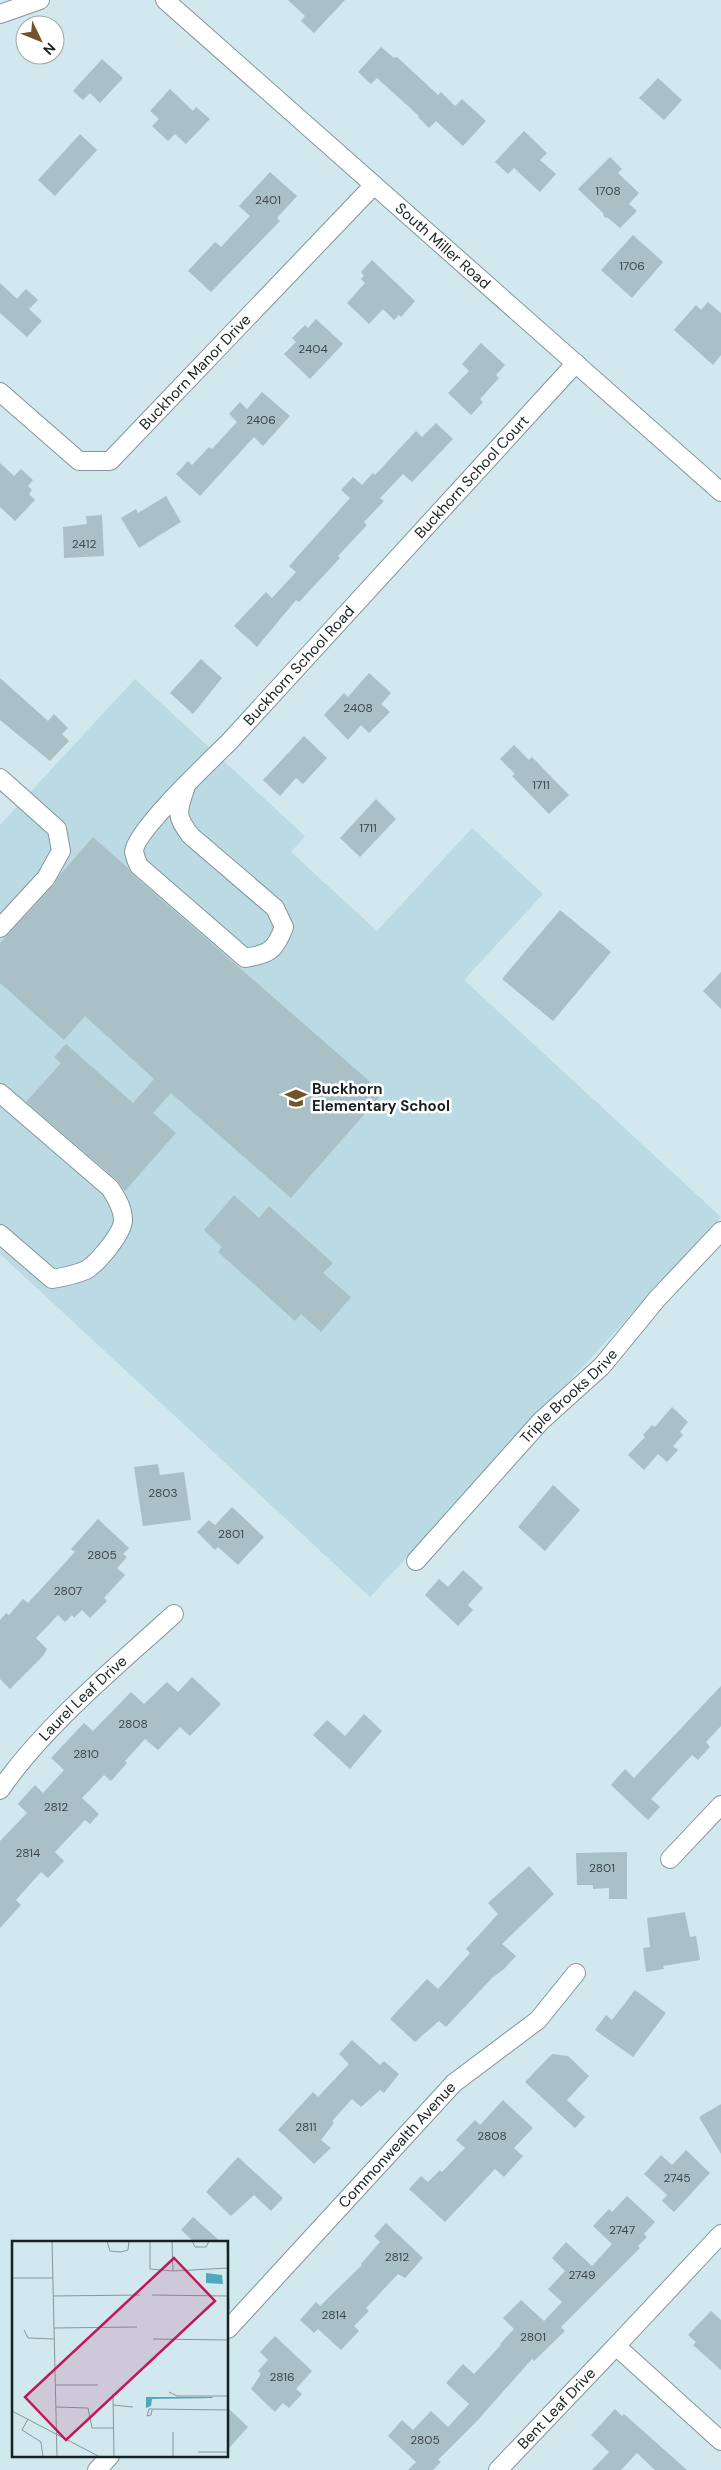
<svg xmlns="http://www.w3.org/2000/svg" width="721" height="2470" viewBox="0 0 721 2470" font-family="'DM Sans',sans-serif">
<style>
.built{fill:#bbdae3}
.building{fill:#a9c0c6}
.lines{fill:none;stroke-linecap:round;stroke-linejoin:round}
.minor-casing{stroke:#80969b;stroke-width:20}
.minor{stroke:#fff;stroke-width:18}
.labels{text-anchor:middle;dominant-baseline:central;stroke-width:5;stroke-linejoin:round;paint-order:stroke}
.number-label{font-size:12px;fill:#3c484b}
.street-label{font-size:15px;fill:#172022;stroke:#fff}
.poi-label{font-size:15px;font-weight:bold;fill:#172022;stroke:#fff;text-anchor:start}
.inset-road{fill:none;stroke:#86989c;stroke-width:1}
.view{fill:#c2185b;fill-opacity:0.15;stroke:#c2185b;stroke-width:2.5}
.inset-edge{fill:none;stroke:#172022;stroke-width:2.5}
</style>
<rect width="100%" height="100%" fill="#d0e8ee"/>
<path class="built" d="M135,679l170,157 -14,16 86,79 95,-103 71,66 -79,86 257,237 -351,380 -370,-343v-429z"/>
<g class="building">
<path d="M288,0h57l-31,33 -13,-12 4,-5z"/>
<path d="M381,47l13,11 3,-1 41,38 3,-3 14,14 7,-7 24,22 -23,25 -27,-25 -7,7 -11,-11 1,-1 -42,-38 -6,6 -13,-12z"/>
<path d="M102,59l21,19 -23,25 -10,-10 -7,7 -10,-9z"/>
<path d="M658,78l24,22 -18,20 -25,-22z"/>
<path d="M170,89l23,22 3,-4 14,12 -24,25 -11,-10 -7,7 -16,-15 7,-7 -9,-8z"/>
<path d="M524,131l23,22 -7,7 16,14 -16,18 -26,-24 -6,6 -13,-12z"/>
<path d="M80,134l17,16 -42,46 -17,-16z"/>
<path d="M610,157l12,12 -4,4 21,20 -10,11 8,7 -17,17 -12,-10 -4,-1 -1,-4 -25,-24z"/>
<path d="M270,172l27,24 -20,22 3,3 -69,71 -23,-21 27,-29 6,5 29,-31 -11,-10z"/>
<path d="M633,235l30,27 -31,36 -31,-28z"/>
<path d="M372,260l43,41 -14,16 -2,-2 -5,5 -11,-11 -14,15 -22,-21 18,-20 -4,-4 3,-3 -3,-4z"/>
<path d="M0,283l17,16 9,-10 12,11 -9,9 13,12 -15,16 -27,-24z"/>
<path d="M708,302l13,11v42l-8,10 -39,-35 22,-25 5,5z"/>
<path d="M316,319l27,25 -33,35 -26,-25 12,-12 -4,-4 13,-13 3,3z"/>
<path d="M481,343l24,22 -9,10 3,3 -19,21 3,3 -12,13 -23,-22 21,-22 -7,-7z"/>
<path d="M262,392l28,24 -27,30 -9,-9 -54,59 -24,-22 12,-13 4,4 17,-18 3,2 25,-27 -8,-8 11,-12 7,7z"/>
<path d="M436,423l17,16 -41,43 -9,-8 -23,24 4,3 -20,21 3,3 -29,31 2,2 -41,44 -3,-2 -39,47 -23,-21 32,-34 6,6 24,-26 -7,-6 61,-68 -9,-8 12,-13 9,8 11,-12 2,2 41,-44 6,6z"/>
<path d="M0,463l14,13 7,-7 12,11 -5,6 4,4 -3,4 6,6 -20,21 -15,-14z"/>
<path d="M166,496l15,26 -42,26 -18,-30 15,-9 2,4z"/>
<path d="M102,515l2,41 -40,2 -1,-31 24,-3 -1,-8z"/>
<path d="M201,659l21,19 -29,36 -23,-21z"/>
<path d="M369,673l22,20 -10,11 9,8 -21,21 -8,-8 -13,15 -24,-25 20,-22 4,4z"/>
<path d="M0,678l48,43 6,-7 14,14 -6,6 7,7 -19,20 -50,-41z"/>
<path d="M304,736l23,22 -24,26 -7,-6 -16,18 -17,-16z"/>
<path d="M514,745l15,15 3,-3 37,38 -20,19 -37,-38 3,-2 -15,-15z"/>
<path d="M376,799l20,20 -36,38 -20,-19z"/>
<path d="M93,837l35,31 4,6 251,219 -92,105 -120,-105 -18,20 23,20 -51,58 -8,-11 -91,-78 35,-39 -7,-6 12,-13 67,59 21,-24 -69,-63 -21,24 -64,-57v-40l54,-58 5,-9z"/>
<path d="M560,910l51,42 -58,69 -51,-42z"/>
<path d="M721,972v37l-18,-18z"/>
<path d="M234,1195l25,23 10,-12 64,57 -10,10 28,24 -30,35 -20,-18 -6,7 -77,-69 4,-5 -18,-17z"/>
<path d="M672,1407l16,15 -8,10 3,3 -10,11 5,4 -11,12 -9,-8 -14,16 -16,-15 17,-18 -2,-2 9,-10 3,2z"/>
<path d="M158,1464l2,11 24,-3 7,48 -48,6 -9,-59z"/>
<path d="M553,1485l27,25 -35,41 -27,-24z"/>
<path d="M232,1507l32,30 -26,28 -20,-18 -3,3 -18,-18 12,-12 6,5z"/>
<path d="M98,1519l31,29 -6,6 4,3 -10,11 8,7 -21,23 3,3 -17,17 -8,-8 -8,8 -2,-3 -7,7 -7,-7 -22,23 11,11 -4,7 -33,33 -10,-10v-59l6,-7 3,2 14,-16 5,4 47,-51 -4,-3z"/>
<path d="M463,1570l20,18 -15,17 5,5 -15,16 -33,-31 14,-16 9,8z"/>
<path d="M192,1677l29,27 -31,32 -10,-9 -22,23 -13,-11 -20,22 2,2 -16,18 -7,-6 -22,23 17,16 -9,10 -5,-4 -30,32 9,9 -16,17 -7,-6 -25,28 5,5 -21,23v-87l27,-28 -9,-9 5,-6 12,-13 8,8 21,-23 -13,-12 33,-35 9,8 38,-39 13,12 23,-22 11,10z"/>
<path d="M721,1686v40l-15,16 4,5 -12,13 -6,-5 -41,44 9,8 -12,13 -37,-35 14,-16 9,9z"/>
<path d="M364,1714l18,17 -32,38 -37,-34 14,-15 18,16z"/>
<path d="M627,1852v47h-18v-11l-16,1v-4h-16l-1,-32z"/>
<path d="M529,1866l25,28 -52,50 14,12 -12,13 -12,9 -46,49 -7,-6 -24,21 -25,-23 37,-40 11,10 32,-36 -4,-4 32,-35 -10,-11z"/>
<path d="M685,1912l5,25 6,-1 4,24 -37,6 1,3 -18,3 -3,-24 7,-1 -3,-29z"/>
<path d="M635,1990l31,23 -33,44 -38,-27 11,-15 6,5z"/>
<path d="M352,2040l28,25 4,-4 15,13 -15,19 -4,-3 -19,17 -9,-8 -20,22 2,2 -13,17 10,8 -17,16 -36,-34 35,-38 5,5 31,-33 -10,-10z"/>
<path d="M552,2054l16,2 21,20 -22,24 18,17 -10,11 -50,-46z"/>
<path d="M503,2100l30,28 -19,20 9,8 -19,21 -9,-8 -50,53 -36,-33 12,-13 7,6 12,-12 2,2 23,-24 -9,-8 19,-20 5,5z"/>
<path d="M721,2104v50l-22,-37z"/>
<path d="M686,2150l24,23 -36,39 -12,-11 5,-6 -23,-21 17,-19 11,10z"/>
<path d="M238,2157l45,41 -12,13 -17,-16 -23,21 -25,-24z"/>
<path d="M627,2196l28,26 -11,12 3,3 -9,9 2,2 -79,79 4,4 -31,30 -2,-2 -55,62 -39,39 3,2 -8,8h-25l8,-8 -28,-26 14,-16 11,10 18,-19 17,16 21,-23 -23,-21 17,-19 11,10 27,-29 -1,-1 14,-15 -11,-11 18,-18 23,21 18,-19 -14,-13 17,-18 -13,-13 14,-16 26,24 20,-22 -19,-18 16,-17 3,3z"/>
<path d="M193,2217l28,25h-27l-13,-12z"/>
<path d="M386,2223l37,35 -18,20 -7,-4 -32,34 3,3 -15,15 5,5 -18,19 -23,-21 -4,4 -14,-13 16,-18 4,4 42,-41 -1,-1 19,-22 -6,-6z"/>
<path d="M711,2311l10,9v50l-28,-25 3,-3 -8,-7z"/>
<path d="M275,2336l37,35 -16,18 6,5 -13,14 -6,-5 -8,9 -24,-23 10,-15 -3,-3 10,-11 -8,-8z"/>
<path d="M228,2408l20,19 -20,22z"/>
<path d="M615,2409l7,7 2,-2 63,56h-32l-18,-17 -16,17h-29l17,-18 -18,-17z"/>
</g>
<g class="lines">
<g class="minor-casing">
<g id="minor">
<path id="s1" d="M165,0l556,492"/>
<path d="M0,14l40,-14"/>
<path id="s2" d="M0,392l79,69h31l264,-276"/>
<path d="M0,778l57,51 4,22 -15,27 -46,50"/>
<path id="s3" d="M186,786c-8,24 -12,29 5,50l84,72 9,19c-9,24 -15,27 -39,31l-106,-92c-2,-4 -4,-10 -5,-14 0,-20 78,-93 95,-110l347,-379"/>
<path d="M0,1093l110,95c6,9 13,20 13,32 0,13 -26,44 -37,50 -11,5 -22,7 -34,9l-52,-45"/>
<path id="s4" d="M416,1561l125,-140 61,-55 55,-67 64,-68"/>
<path id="s5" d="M0,1790c44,-64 116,-123 174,-176"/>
<path d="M670,1859l51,-54"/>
<path d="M721,2234l-105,112 105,95"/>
<path id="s6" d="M228,2329l226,-246 84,-63 38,-47"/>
<path d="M97,2470l13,-14"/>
<path id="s7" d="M498,2470l118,-124"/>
</g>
</g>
<use href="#minor" class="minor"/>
</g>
<defs>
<g id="school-bare" transform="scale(1.725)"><path d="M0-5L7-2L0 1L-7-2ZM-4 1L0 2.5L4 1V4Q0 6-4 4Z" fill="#75542b" stroke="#fff" stroke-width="2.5" paint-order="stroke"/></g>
</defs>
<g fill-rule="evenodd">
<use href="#school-bare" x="296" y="1098"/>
</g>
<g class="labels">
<g class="number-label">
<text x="608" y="191">1708</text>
<text x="268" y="200">2401</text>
<text x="632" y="266">1706</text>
<text x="313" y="349">2404</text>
<text x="261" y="420">2406</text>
<text x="84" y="544">2412</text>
<text x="358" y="708">2408</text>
<text x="541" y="785">1711</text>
<text x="368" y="828">1711</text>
<text x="163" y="1493">2803</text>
<text x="231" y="1534">2801</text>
<text x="102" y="1555">2805</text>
<text x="68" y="1591">2807</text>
<text x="133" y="1724">2808</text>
<text x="86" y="1754">2810</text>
<text x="56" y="1807">2812</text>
<text x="28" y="1853">2814</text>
<text x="602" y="1868">2801</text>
<text x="306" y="2127">2811</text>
<text x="492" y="2136">2808</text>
<text x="677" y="2178">2745</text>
<text x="622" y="2230">2747</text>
<text x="397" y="2257">2812</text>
<text x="582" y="2275">2749</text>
<text x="334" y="2315">2814</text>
<text x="533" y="2337">2801</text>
<text x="282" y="2377">2816</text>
<text x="425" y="2440">2805</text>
</g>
<g class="street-label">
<text stroke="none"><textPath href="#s1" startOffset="371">South Miller Road</textPath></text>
<text stroke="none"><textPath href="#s2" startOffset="259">Buckhorn Manor Drive</textPath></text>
<text stroke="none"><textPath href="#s3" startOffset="901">Buckhorn School Court</textPath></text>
<text stroke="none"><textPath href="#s3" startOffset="645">Buckhorn School Road</textPath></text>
<text stroke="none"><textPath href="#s4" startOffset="225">Triple Brooks Drive</textPath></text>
<text stroke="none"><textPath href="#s5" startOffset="124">Laurel Leaf Drive</textPath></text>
<text stroke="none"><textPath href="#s6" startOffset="250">Commonwealth Avenue</textPath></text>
<text stroke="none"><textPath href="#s7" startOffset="85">Bent Leaf Drive</textPath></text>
</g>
<g class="poi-label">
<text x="312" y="1089">Buckhorn<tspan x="312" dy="17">Elementary School</tspan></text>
</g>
</g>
<g transform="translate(12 2241)">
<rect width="216" height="216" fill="#d0e8ee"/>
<path d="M194,32l16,2 1,9 -17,-1zM134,156h66l1,1 -61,1 -1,7 -5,2z" fill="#50a8bd"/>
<path class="inset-road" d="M40,0l5,216M95,0l3,10 11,1 7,-2 1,-9M138,0v28l23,2 -1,-30M180,0l3,6h11l3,-6M215,0l2,68M161,30l55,-3M0,37h41M140,54l76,1M41,55l87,-1M42,87l83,-1M12,89l4,8 26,1M141,98l76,1M44,144h42M157,151l8,4h52M101,153l1,63M101,164l20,2M44,166l32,1 4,20h21M140,169l-1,5 -4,1 2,-7 80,1M0,170l88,46M16,178l-6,11 19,12 2,15M161,191v25M186,211h31"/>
<path class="view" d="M162,17l41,43 -149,139 -41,-43z"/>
<rect width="216" height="216" class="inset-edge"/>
</g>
<g transform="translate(40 40) rotate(133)"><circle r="24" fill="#ffffff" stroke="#a2a6a7"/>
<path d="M0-4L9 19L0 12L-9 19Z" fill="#75542b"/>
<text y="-8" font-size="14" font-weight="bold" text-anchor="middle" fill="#172022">N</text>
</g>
</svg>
